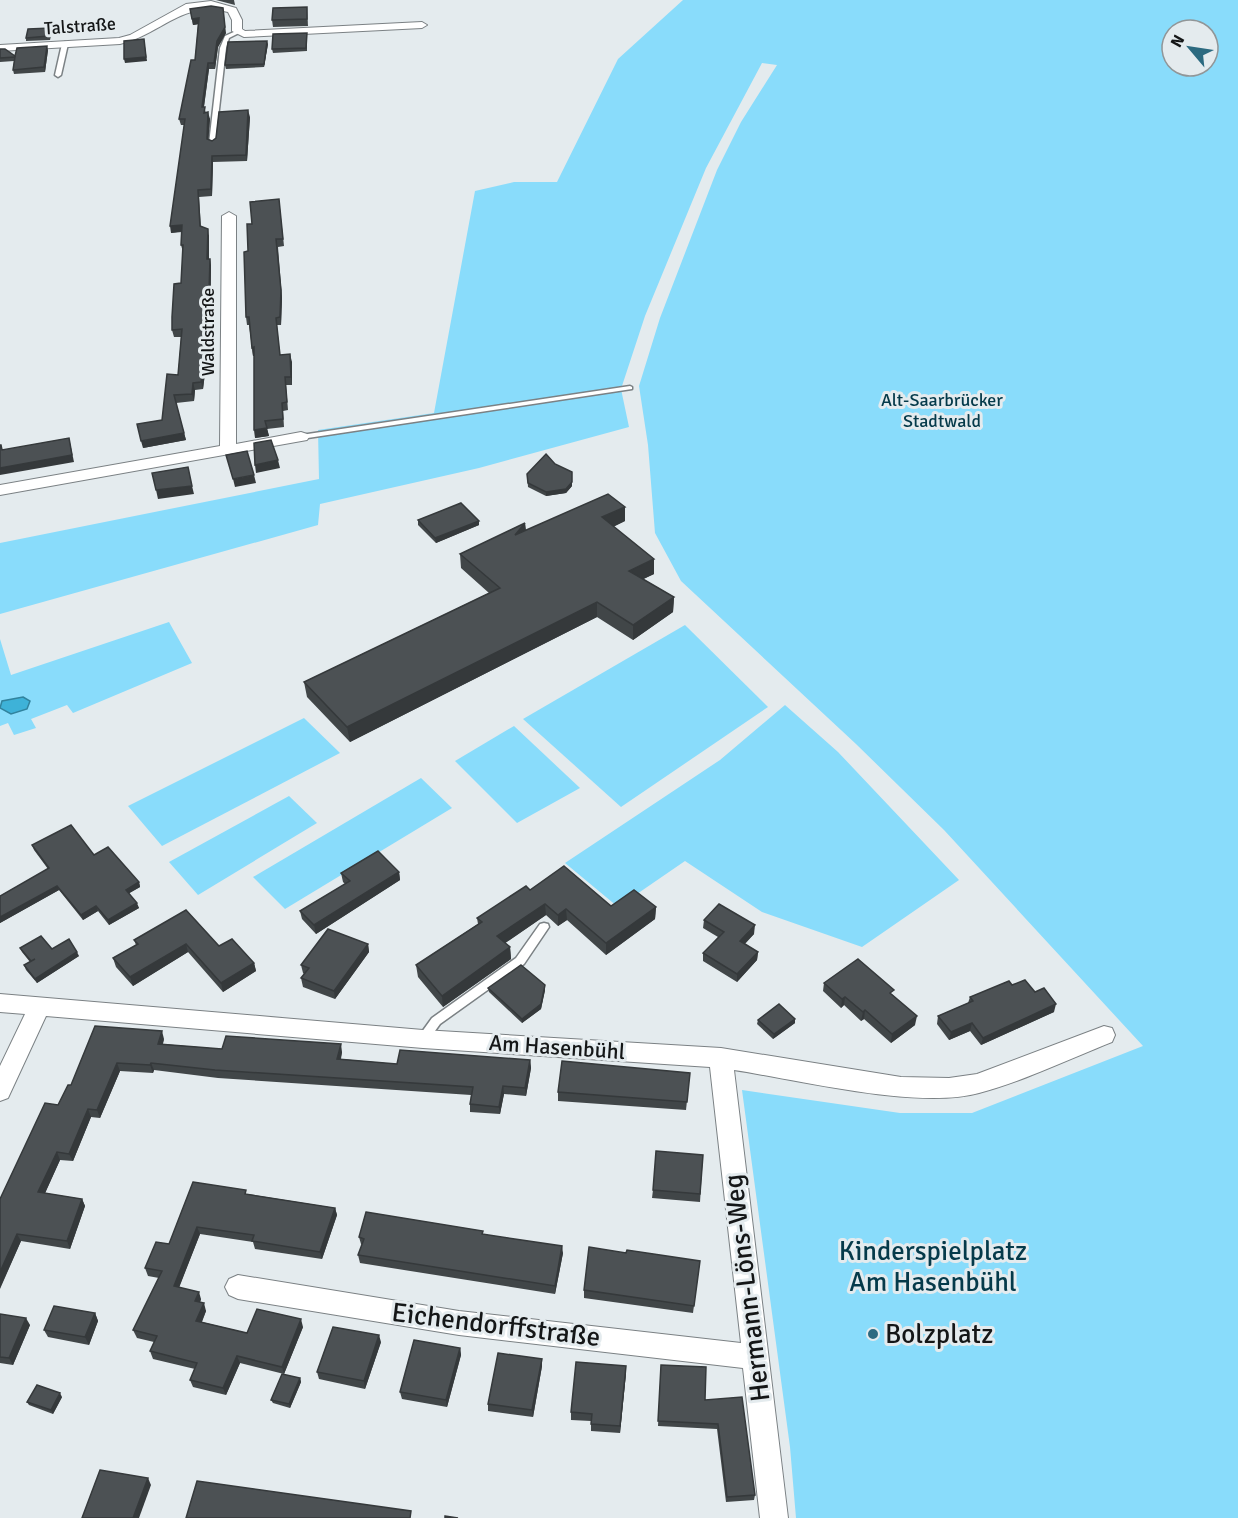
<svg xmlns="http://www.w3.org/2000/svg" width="1238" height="1518" viewBox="0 0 1238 1518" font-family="Signika,sans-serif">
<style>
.green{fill:#89dcfb;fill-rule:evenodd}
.water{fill:#3eb2d8;stroke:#31839e;stroke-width:1.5}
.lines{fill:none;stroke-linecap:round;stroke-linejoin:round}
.service-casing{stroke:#7b8184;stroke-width:3}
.minor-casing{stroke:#7b8184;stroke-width:2}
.service{fill:#fff;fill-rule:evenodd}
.minor{fill:#fff;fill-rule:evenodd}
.wall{fill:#414648}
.shaded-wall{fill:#35393b}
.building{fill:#4c5154;stroke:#35393b;stroke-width:1.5}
.poi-dot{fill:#2c6a80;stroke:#e4ebee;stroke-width:2}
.labels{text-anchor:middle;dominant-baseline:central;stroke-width:6;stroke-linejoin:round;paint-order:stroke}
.far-street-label{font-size:18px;fill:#141617;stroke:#e4ebee}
.far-park-label{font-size:18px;fill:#053a4a;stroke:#e4ebee}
.street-label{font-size:22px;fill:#141617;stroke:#e4ebee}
.near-park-label{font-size:27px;fill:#053a4a;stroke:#e4ebee}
.near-street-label{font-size:27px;fill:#141617;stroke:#e4ebee}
.near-poi-label{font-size:27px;fill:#141617;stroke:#e4ebee;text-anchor:start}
</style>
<rect width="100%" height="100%" fill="#e4ebee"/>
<g class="green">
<path d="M683,0h555v1518h-442l-6,-71 -48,-357 158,23h72l171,-67 -199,-216 -88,-86 -175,-163 -26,-48 -7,-88 -9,-59 21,-68 57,-148 24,-48 36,-57 -15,-2 -56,105 -61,148 -24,73 8,38 -150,41 -159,36 -2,21 -318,89v-71l319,-64 -1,-49 116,-17 41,-222 39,-9h43l61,-123zM1172,30h36v36h-36z"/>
<path d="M169,622l23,41 -119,50 -6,-8 -36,14 5,9 -22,7 -6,-12 -8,3v-87l11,36z"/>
<path d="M685,625l83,82 -147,100 -98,-88z"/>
<path d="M785,705l53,47 121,128 -97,67 -100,-35 -77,-51 -67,46 -53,-44 155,-103z"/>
<path d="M304,718l36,35 -178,93 -34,-40z"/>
<path d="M514,726l66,62 -63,35 -62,-62z"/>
<path d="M421,778l31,30 -167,101 -32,-32z"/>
<path d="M289,796l28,27 -119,72 -29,-33z"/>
</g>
<path class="water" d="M23,697l7,4 -3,8 -16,5 -11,-6 2,-7z"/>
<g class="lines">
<g class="service-casing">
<g id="service">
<path d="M236,31l5,1 -12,6 -3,10 -11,96 -3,2 -3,-2 11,-96 5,-12z"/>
<path d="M65,42l3,2 -7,31 -3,2 -3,-2 7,-31z"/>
<path d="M630,386l2,1v2l-331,50 -4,-2 4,-2z"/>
<path d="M544,923l4,1 1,3 -25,37 -84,60 -13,18 -4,1 -4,-1 -1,-3 1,-3 13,-18 84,-60 24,-34z"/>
</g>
</g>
<g class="minor-casing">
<g id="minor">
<path d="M211,1l25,7 6,12v9l3,2 177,-9 5,3 -5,3 -178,9 -12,-6v-11l-4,-8c-46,-12 -66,22 -108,32l-120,7v-6l119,-7 11,-3 56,-31z"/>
<path d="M229,212l7,4v228l65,-12 6,2 2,3 -2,3 -307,55v-10l220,-39 2,-230z"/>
<path d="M0,994l423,36 298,18 180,29 48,1 28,-4 127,-48 8,2 3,7 -3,7c-43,17 -88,39 -133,51 -61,17 -180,-13 -245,-23l54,448h-28l-17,-150 -284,-33 -221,-36 -9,-4 -4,-8 4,-8 9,-4 221,36 282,32 -31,-276 -287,-19 -377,-32 -38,82 -8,3v-35l25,-52 -25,-2z"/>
</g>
</g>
<use href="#service" class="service"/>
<use href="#minor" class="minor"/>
</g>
<g class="wall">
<path d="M216,0h18l1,5z"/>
<path d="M307,7l1,19 -35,1 -1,-7z"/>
<path d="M190,9l36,24 -8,14 -3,22h-6l-5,38 2,6 4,6 -2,21 4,1 38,-24 -3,44 -34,1 -1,34 -13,1 2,30 8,9v23h1l1,7 -1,68 -7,55 -8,1 -1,11 -18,2 10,37 -43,8 19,-28 16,-45 3,-38h-7l-2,-7 9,-47 2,-31 -2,-7 1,-13 -11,1 13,-108h-3l-2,-6 16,-59 3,-36 -5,1z"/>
<path d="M52,31l-2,9 -24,1v-3z"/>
<path d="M307,33v18l-34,2 -1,-4z"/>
<path d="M268,44l-4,23 -38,2 -1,-4z"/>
<path d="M0,49l15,7 33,-6 -3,22 -31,2 -1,-4 1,-9 -14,1z"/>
<path d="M279,199l5,47 -6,1 4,51 -1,27h-4l3,30 12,7v23h-6l2,25 -5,1 1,16 -17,2 2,7 -14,2 -1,-82h-1l-4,-31h-2l-1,-8 2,-66 4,-27z"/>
<path d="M527,474l45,12 -6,7 -20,3 -18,-9z"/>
<path d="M418,520l61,5 -43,18 -18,-18z"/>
<path d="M625,521l-12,6 41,47 -11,5 31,18 -1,15 -40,28 -36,-23 -247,125 -43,-45 -3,-15 185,-89 -28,-25 -1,-14 65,-31 1,7z"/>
<path d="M32,845l107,37 1,5 -11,6 10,15 -30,17 -11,-14 -15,9 -24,-30 -59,33v-27l48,-27 -14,-19z"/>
<path d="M399,872l1,8 -84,54 -14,-15 -2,-8 45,-27 -2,-2 -2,-9z"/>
<path d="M530,890l81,16 45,1 -1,12 -49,36 -39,-35 -9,6 -12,-11 -41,28 5,4 1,12 -68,48 -25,-30 -2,-12 62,-41 -1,-6z"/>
<path d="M704,920l50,14 -9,10 13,8 -1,8 -20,22 -34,-21v-8l15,-16 -15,-9z"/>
<path d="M134,940l85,6 35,17 2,8 -33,21 -35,-40 -55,34 -17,-19 -3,-9 23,-13z"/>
<path d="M368,944l1,8 -34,47 -32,-12 -2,-9 3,-4 -1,-1 -2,-8z"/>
<path d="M20,948l32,1 27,7 -42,27 -11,-13 -2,-5 6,-3 -8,-10z"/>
<path d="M824,983l69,12 22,30 -24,18 -27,-24 -3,2 -17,-16 -3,3 -18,-17z"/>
<path d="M545,985v5l-4,19 -19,14 -33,-31 -1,-4z"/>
<path d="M1012,985l23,7 19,20 -73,33 -11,-14 -21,9 -12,-16 1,-8 30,-13 2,-6z"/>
<path d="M795,1019v4l-22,16 -16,-15 1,-4z"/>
<path d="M164,1039l-1,5 59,5 120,3 -1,7 56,5 133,-4 1,8 -5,28 -22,-2 -4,20 -30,-2v-8l1,-9 -253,-17 -64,-8 -1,3 -33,-2 -20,47 -9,-1 -18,44 -13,-1 -15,33 37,6 3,7 -15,43 -49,-8 -21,48v-90l71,-114z"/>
<path d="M689,1082l-3,28 -128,-9v-9z"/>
<path d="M703,1155l-3,47 -48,-4 1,-8z"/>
<path d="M248,1194l87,14 2,7 -15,44 -67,-10 -2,-7 -53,-8 -21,53 22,12 -1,4 6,8 -4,11 45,11 56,-6 -19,47 -44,-11 -14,32 -33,-8 -3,-7 5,-11 -42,-10 -3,-8 4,-9 -17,-4 -4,-8 26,-52 -11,-2 -3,-8 24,-24z"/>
<path d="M483,1231v3l80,19 -8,41 -195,-31 -2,-8 4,-10 -1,-1 -2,-7z"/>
<path d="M626,1253l74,8 -7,52 -109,-15v-8z"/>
<path d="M95,1313l3,8 -9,24 -41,-8 -4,-7z"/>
<path d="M0,1314l30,11 -17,40 -13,-2z"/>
<path d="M381,1342l-16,47 -46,-10 -2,-7z"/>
<path d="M460,1348l1,7 -14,52 -45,-8 -2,-7z"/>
<path d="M542,1359v7l-9,51 -45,-6v-7z"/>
<path d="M661,1365l44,35 50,95 -1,5 -28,2 -9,-73 -59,-3z"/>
<path d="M626,1373l-6,60 -29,-2v-10l-20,-1v-8z"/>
<path d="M300,1378l1,4 -11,26 -17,-5 -2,-3z"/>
<path d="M62,1397l-9,17 -24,-9 -2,-3z"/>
</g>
<g class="shaded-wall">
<path d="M223,8l3,25 -8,14 -3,22 -1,-6z"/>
<path d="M199,18l1,6 -7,1 -1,-6z"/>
<path d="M144,39l3,22 -22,2 -1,-4z"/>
<path d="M267,41l1,3 -4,23v-3z"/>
<path d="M47,46l1,4 -3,22 -1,-5z"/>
<path d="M208,63l1,6 -6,44 -1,-6z"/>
<path d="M248,110l2,7 -3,44 -1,-6z"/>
<path d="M208,112l2,7 -2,27 -1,-7z"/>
<path d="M212,156l1,6 -1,34 -1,-7z"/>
<path d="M182,225l2,6 -13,2 -1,-7z"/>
<path d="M208,229l1,7v30l-2,-7z"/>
<path d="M276,239l6,59 -1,27 -1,-8z"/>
<path d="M210,259l1,7 -1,68 -7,55 -2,-7z"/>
<path d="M254,347l2,8 -3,1 -1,-8z"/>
<path d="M290,354l2,8v23l-1,-8z"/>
<path d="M193,383l2,7 -1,11 -2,-7z"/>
<path d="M267,428l2,8 -14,2 -1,-8z"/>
<path d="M184,433l2,7 -43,8 -2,-7z"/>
<path d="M69,438l5,24 -74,13v-7z"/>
<path d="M278,460l2,8 -24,5 -1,-8z"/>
<path d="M254,475l2,8 -21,4 -2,-8z"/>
<path d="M572,482v4l-6,7 -20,3v-4z"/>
<path d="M192,486l2,8 -36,5 -2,-9z"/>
<path d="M625,507v14l-23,11v-15z"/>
<path d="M479,521v4l-43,18 -1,-5z"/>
<path d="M525,523l1,15 -11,-3z"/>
<path d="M654,559v15l-25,12v-15z"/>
<path d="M674,597l-1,15 -40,28v-15z"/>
<path d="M597,602v15l-247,125 -3,-15z"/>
<path d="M399,872l1,8 -84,54 -2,-9z"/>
<path d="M139,882l1,5 -12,7 -2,-4z"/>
<path d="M57,886l2,4 -59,33v-6z"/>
<path d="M137,903l2,5 -30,17 -1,-5z"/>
<path d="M545,904l1,11 -48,33 -1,-12z"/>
<path d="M96,906l2,5 -15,9 -2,-5z"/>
<path d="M656,907l-1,12 -49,36v-12z"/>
<path d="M566,909l1,11 -9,6v-11z"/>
<path d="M755,925l-1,9 -15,15 1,-8z"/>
<path d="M186,944l2,8 -55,34 -3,-9z"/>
<path d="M368,944l1,8 -34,47 -1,-8z"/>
<path d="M510,947l1,12 -68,48 -1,-11z"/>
<path d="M77,952l2,4 -42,27 -2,-4z"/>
<path d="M758,952l-1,8 -20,22v-8z"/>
<path d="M254,963l2,8 -33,21 -2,-9z"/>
<path d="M545,985v5l-4,19 -19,14v-4z"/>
<path d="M845,997l-1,8 -3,3 1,-9z"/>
<path d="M1056,1004l-2,8 -73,33 2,-7z"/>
<path d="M865,1010l-1,9 -3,2 2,-9z"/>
<path d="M917,1016l-2,9 -24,18 1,-9z"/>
<path d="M795,1019v4l-22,16 1,-5z"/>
<path d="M972,1023l-2,8 -21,9 2,-8z"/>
<path d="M162,1031l2,8 -4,13 -2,-8z"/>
<path d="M341,1044l1,8 -3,14 -2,-7z"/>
<path d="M530,1060l1,8 -5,28 -1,-8z"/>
<path d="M117,1063l3,8 -20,47 -3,-8z"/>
<path d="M151,1063l3,7 -1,3 -3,-8z"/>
<path d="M503,1086l1,8 -4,20 -1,-7z"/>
<path d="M88,1109l3,8 -18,44 -4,-7z"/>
<path d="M57,1152l3,8 -18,40 -4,-8z"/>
<path d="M82,1199l3,7 -15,43 -3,-8z"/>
<path d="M335,1208l2,7 -15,44 -2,-7z"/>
<path d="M197,1227l3,7 -23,59 -3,-7z"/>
<path d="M17,1234l4,7 -21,47v-16z"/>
<path d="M562,1246l1,7 -8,41v-8z"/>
<path d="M199,1292l2,7 -4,10 -2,-8z"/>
<path d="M204,1303l2,8 -7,17 -3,-7z"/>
<path d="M95,1313l3,8 -9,24 -4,-8z"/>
<path d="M26,1318l4,7 -17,40 -4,-7z"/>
<path d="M301,1319l2,8 -19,47 -2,-7z"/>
<path d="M379,1335l2,7 -16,47 -1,-8z"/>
<path d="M460,1348l1,7 -14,52 -1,-7z"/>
<path d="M237,1356l3,7 -14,32 -3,-7z"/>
<path d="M542,1359v7l-9,51 -1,-7z"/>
<path d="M626,1366v7l-6,60v-7z"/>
<path d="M300,1378l1,4 -11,26 -1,-4z"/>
<path d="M60,1393l2,4 -9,17 -2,-4z"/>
<path d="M148,1478l3,7 -12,33h-6z"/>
</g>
<g class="building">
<path d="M211,6l12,2 2,19 -8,14 -3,22h-6l-6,44h3l-1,6 4,-1 -1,27 5,2 4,-3 3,-26 29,-2 -2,45 -34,1 -1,33 -13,1 2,36 8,3 -1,30h3l-2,68 -7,55 -8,1 -1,11 -18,1 10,38 -43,8 -4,-17 25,-4 5,-46 11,1 4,-46 -10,1v-13l2,-33 7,-1 2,-38h-2l1,-20 -12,1 15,-107h-6l12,-59h4l4,-42 -7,1 -2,-10z"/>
<path d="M307,7v12l-35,1 1,-12z"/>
<path d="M51,28l-2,8 -23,2 2,-9z"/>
<path d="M307,33l-1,15 -34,1 1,-15z"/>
<path d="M144,39l2,18 -22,2v-18z"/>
<path d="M267,41l-3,23 -39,1 3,-23z"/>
<path d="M47,46l-3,21 -31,3 2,-13 -15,1v-9h5l10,7 2,-8z"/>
<path d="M279,199l4,40h-7l5,51 -1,27 -4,1 4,37 10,-1 1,23h-6l2,25 -5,1 1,16 -18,2 2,7 -13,2v-83l-2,1 -3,-31h-3l-2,-65 4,-1 -1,-27h5l-2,-22z"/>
<path d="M69,438l3,17 -72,13v-23h1l1,5z"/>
<path d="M271,440l7,20 -23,5 -1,-22z"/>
<path d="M247,451l7,24 -21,4 -7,-24z"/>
<path d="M546,454l9,10 17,8v10l-6,7 -20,3 -18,-9 -1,-9z"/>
<path d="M188,467l4,19 -36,4 -4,-17z"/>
<path d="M608,494l17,13 -23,10 52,42 -25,12 45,26 -41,28 -36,-23 -250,125 -43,-45 196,-94 -40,-34 65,-31 -10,12z"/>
<path d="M461,503l18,18 -44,17 -17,-18z"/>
<path d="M71,825l23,30 14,-8 31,35 -13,8 11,13 -29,17 -12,-14 -15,9 -24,-29 -57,31v-21l49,-28 -17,-23z"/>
<path d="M378,851l21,21 -85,53 -14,-14 50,-30 -9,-8z"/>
<path d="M564,866l47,40 23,-16 22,17 -50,36 -40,-34 -8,6 -13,-11 -48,32 13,11 -68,49 -26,-31 66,-43 -5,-4 49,-32 4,4z"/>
<path d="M719,904l36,21 -15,16 18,11 -21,22 -34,-21 21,-21 -20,-12z"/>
<path d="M186,910l33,36 13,-7 22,24 -33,20 -35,-39 -56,33 -17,-19 25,-14 -4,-4z"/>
<path d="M328,929l40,15 -34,47 -33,-13 8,-10 -8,-3z"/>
<path d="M41,936l11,13 17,-10 8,13 -42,27 -11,-14 11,-6 -4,2 -11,-13z"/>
<path d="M858,959l36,31 -4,3 27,23 -25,18 -27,-24 -2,2 -18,-15 -3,2 -18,-16z"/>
<path d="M521,965l24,20 -4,19 -19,15 -34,-31z"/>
<path d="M1025,980l10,12 9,-4 12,16 -73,34 -11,-15 -21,9 -13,-16 35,-15 -3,-4 39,-16 3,4z"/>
<path d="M779,1004l16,15 -21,15 -16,-14z"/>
<path d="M95,1026l67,5 -4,13 39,3 25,2 4,-13 115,8 -4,15 60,5 3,-14 130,10 -5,28 -22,-2 -4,21 -29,-3 3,-17 -258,-17 -64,-7 -1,2 -33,-2 -20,47 -9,-1 -19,45 -12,-2 -19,40 44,7 -15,42 -50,-7 -17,38v-73l45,-96 13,2 10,-20h3z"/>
<path d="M562,1061l128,12 -3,29 -129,-10z"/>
<path d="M656,1151l47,4 -3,39 -47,-4z"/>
<path d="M193,1182l53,8 -1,4 90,14 -15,44 -68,-11 2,-6 -57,-8 -23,59 25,6 -4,9 9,2 -8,18 51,12 10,-24 44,10 -19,48 -45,-11 -14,32 -33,-8 7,-17 -47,-12 7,-15 -24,-6 29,-59 -17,-3 11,-26 13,2z"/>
<path d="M366,1212l117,19 -1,3 80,12 -7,40 -197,-31 6,-16 -5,-2z"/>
<path d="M589,1247l37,6 1,-3 73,11 -6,45 -110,-16z"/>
<path d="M54,1306l41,7 -10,24 -41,-7z"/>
<path d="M0,1314l26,4 -17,40 -9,-1z"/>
<path d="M333,1327l46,8 -15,46 -47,-9z"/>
<path d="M414,1340l46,8 -14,52 -46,-8z"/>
<path d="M498,1353l44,6 -10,51 -44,-6z"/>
<path d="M576,1362l50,4 -6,60 -29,-2 1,-10 -21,-2z"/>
<path d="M661,1365l45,2 -1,33 37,-3 13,98 -28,2 -9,-73 -60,-3z"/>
<path d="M282,1374l18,4 -11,26 -18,-4z"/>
<path d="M37,1385l23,8 -9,17 -24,-8z"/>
<path d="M100,1470l48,8 -15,40h-51z"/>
<path d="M197,1481l214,30 -1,7h-224z"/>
<path d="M445,1516l13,2h-13z"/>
</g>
<circle class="poi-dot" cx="873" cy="1334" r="6"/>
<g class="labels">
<g class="far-street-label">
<text transform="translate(80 26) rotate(-4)">Talstraße</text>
<text transform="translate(208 332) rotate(-90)">Waldstraße</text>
</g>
<g class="far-park-label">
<text x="942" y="400">Alt-Saarbrücker<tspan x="942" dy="21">Stadtwald</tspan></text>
</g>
<g class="street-label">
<text transform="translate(557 1047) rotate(4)">Am Hasenbühl</text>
</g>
<g class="near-park-label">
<text x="933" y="1251">Kinderspielplatz<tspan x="933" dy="31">Am Hasenbühl</tspan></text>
</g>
<g class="near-street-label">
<text transform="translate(747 1288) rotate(-97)">Hermann-Löns-Weg</text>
<text transform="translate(496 1325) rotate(7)">Eichendorffstraße</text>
</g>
<g class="near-poi-label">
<text x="885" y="1334">Bolzplatz</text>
</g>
</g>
<g transform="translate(1190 48) rotate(299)"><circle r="28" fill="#e4ebee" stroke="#919698" stroke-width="1.5"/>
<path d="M0-4.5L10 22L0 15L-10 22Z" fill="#2c6a80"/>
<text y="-9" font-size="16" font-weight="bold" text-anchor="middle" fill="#141617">N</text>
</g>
</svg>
